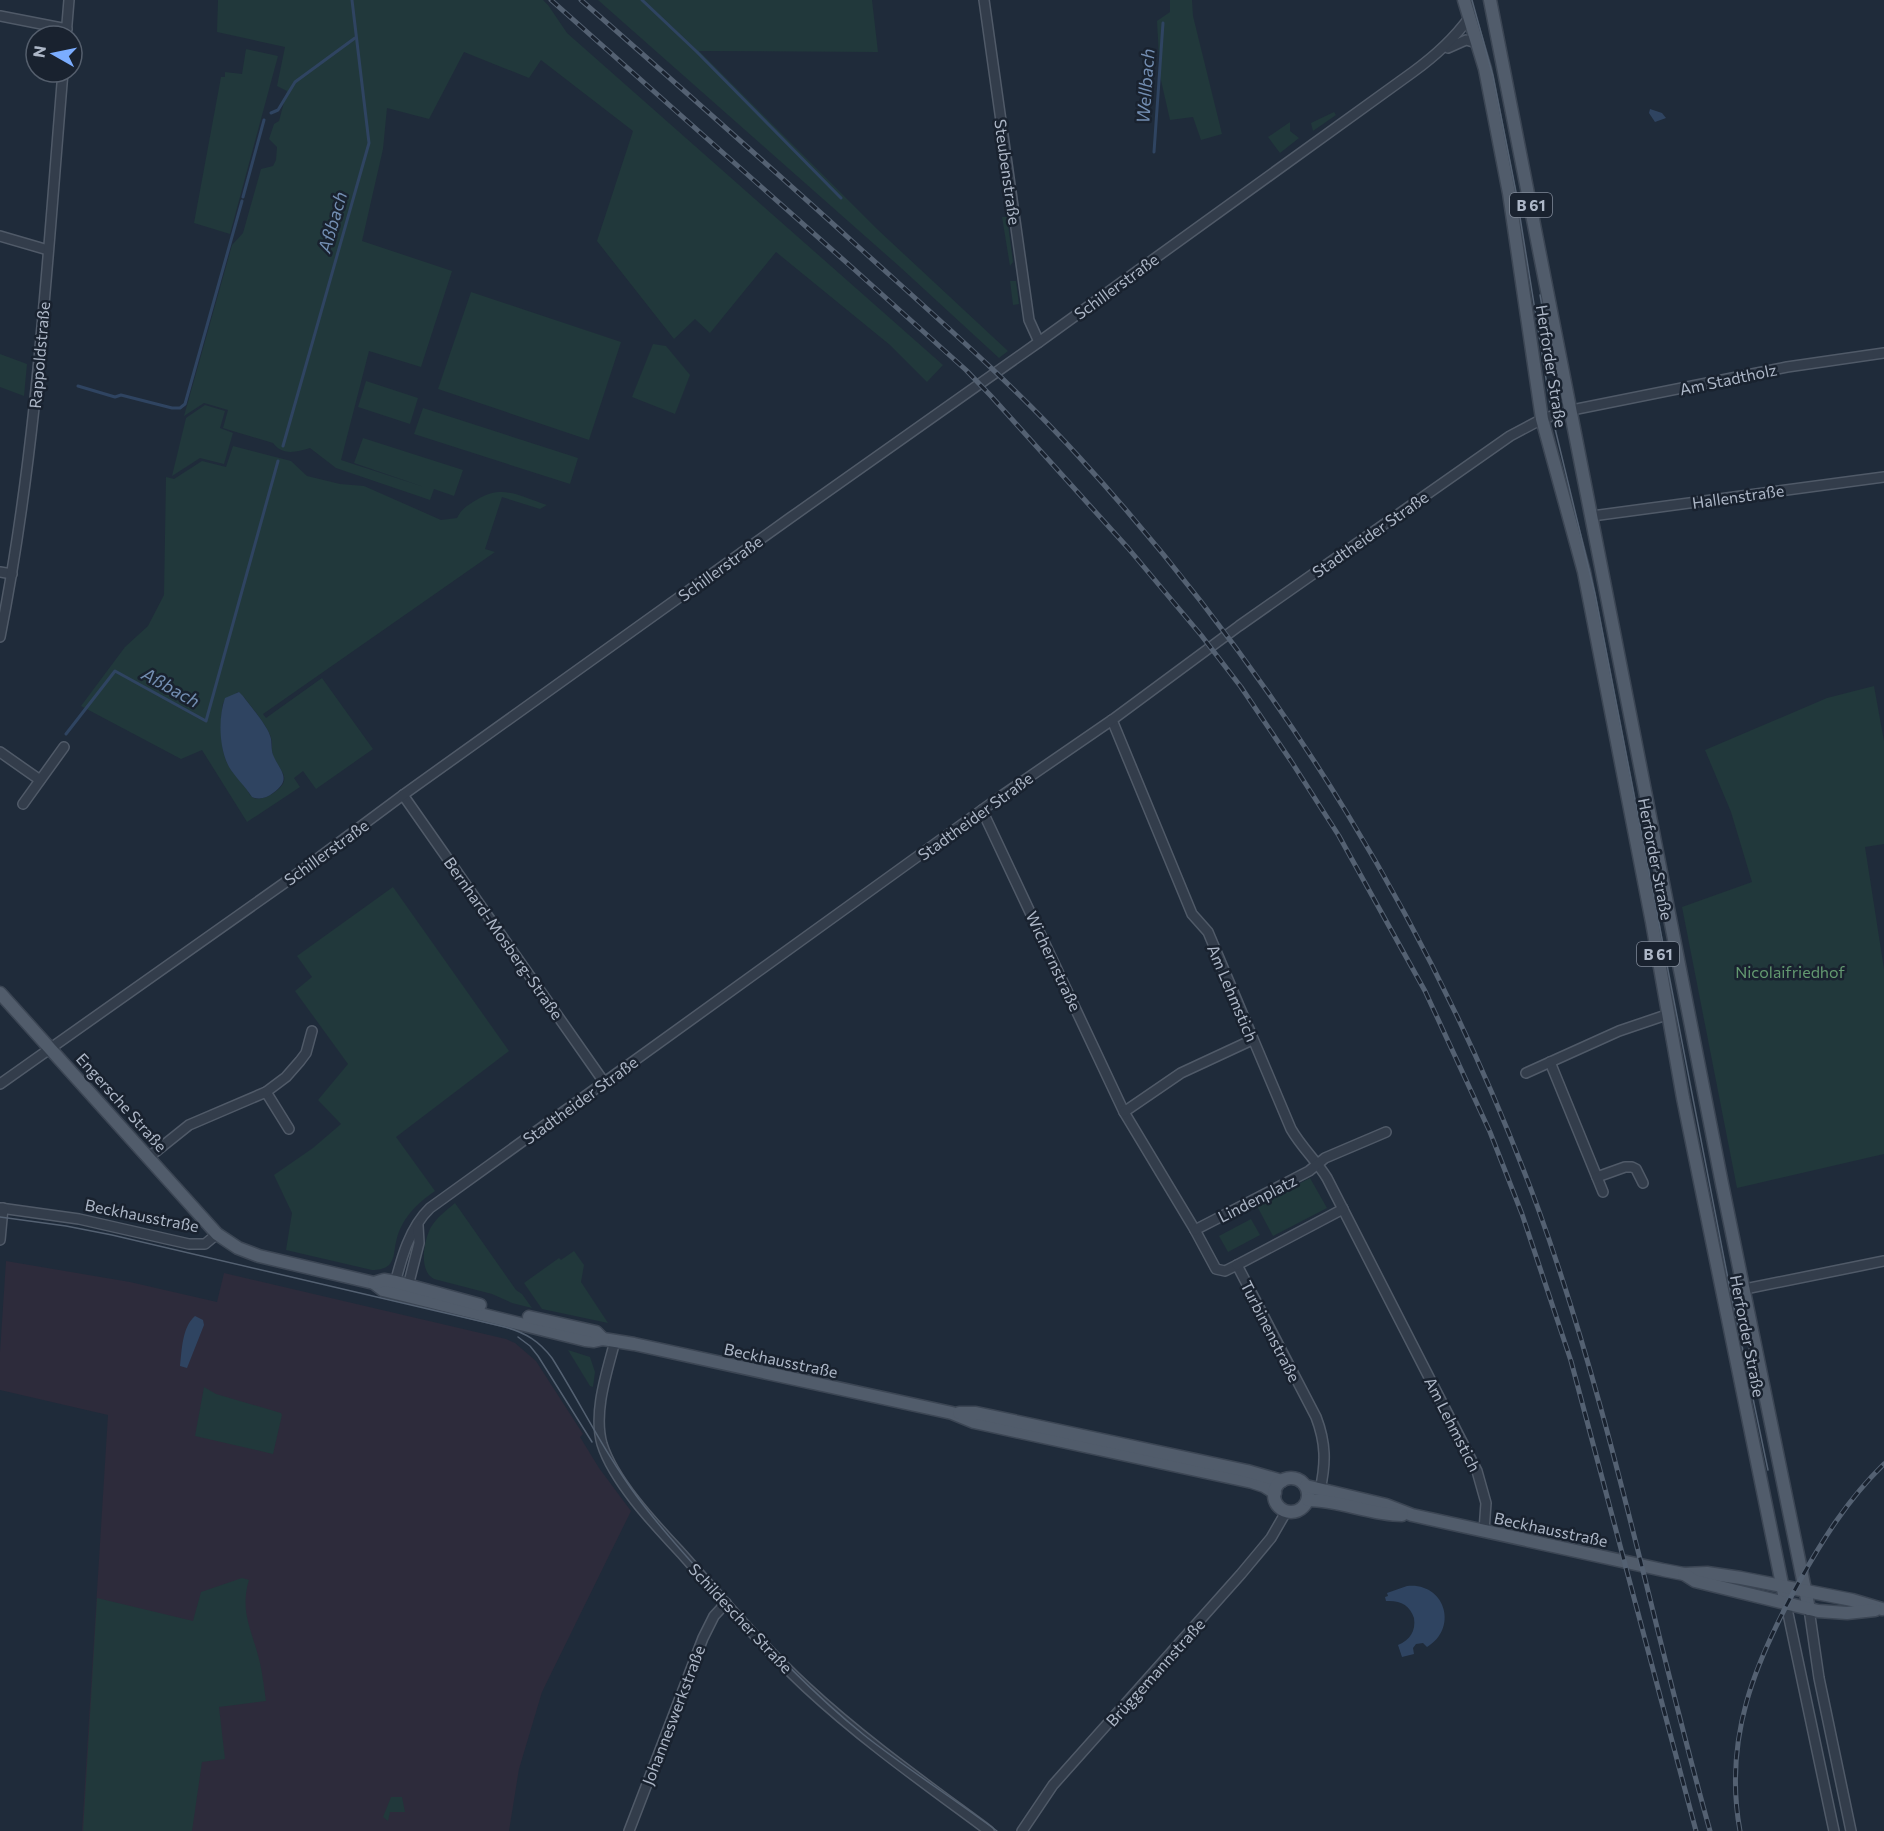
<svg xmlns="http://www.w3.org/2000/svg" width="1884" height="1831" viewBox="0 0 1884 1831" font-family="Commissioner,sans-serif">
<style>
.medical{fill:#2d2b3b}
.green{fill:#21383b;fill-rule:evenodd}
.water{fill:#2f4461}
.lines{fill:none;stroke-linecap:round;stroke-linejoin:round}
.stream{stroke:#2f4461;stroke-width:3}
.minor-casing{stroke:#505a68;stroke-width:12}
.major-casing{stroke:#3c4654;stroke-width:15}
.minor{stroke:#333d4b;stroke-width:9}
.major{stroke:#515c6b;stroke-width:12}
.tram{stroke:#546172;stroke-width:1.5}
.rail-casing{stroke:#546172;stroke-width:5}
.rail{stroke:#19222f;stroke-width:3;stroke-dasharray:9;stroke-linecap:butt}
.labels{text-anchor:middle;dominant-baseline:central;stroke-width:5;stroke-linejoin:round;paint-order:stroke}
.shield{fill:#19222f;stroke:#818a99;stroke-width:1.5}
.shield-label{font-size:15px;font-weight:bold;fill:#adb7c7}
.street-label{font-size:16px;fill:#adb7c7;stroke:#19222f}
.park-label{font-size:16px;fill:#639970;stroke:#19222f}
.water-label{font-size:18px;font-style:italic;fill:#738eb2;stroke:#19222f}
</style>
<rect width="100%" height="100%" fill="#1f2b3a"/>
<path class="medical" d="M6,1261l124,21 87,20 7,-29 282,66 9,4 21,18 47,73 -3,3 19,31 32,43 -89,181 -23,77 -10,62h-427l26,-416 -108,-25v-38z"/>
<g class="green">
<path d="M218,0h325l5,5 19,28 376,332 -16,17 -37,-37 -114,-93 -66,81 -15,-14 -21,20 -77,-98 36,-110 -92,-71 -12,18 -65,-26 -35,67 -42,-11 -4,41 -21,92 90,30 -31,96 -52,-16 -28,109 83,27 -70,-24 9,-25 100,32 -9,26 -20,-7 -4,11 -94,-32 -26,-20c-14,4 -27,8 -37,-5l-50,-15 5,-18 -24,-7 -20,13 48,-171 11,-12 18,-64 12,-3 3,-6 1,-13 -8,-8 5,-15 5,-3 8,-30 -10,-5 8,-39 -68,-15z"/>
<path d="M598,0h274l6,52 -179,-1 178,178 131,122 -9,7 -99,-91z"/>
<path d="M1170,0h22l1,16 29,118 -21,6 -8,-23 -23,3 -10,-44 -3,-55 13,-9z"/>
<path d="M246,49l32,7 -48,178 -36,-11 27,-146h4v-5l17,2z"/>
<path d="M1334,112l2,3 -23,16 -2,-8z"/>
<path d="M1290,122v9l9,7 -19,15 -12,-16z"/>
<path d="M1002,217h5l6,45 -3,4z"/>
<path d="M1010,281h6l3,23 -6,1z"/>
<path d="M471,292l150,50 -32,98 -151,-51z"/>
<path d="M653,344l13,2 24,29 -15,39 -43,-17z"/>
<path d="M0,354l27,10 -3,32 -24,-9z"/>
<path d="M366,381l52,17 -8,26 -52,-17z"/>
<path d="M205,405l20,6 -5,17 13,5 -9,31 -24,-6 -28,18 14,-58z"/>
<path d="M423,408l155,50 -8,26 -156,-50z"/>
<path d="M233,446l58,15 16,15 33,8 24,2 77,34 16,-2c5,-10 11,-13 21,-19 26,-15 43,-2 69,6l-7,4 -38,-12 -17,52 10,3 -232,162 3,4 56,-40 51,71 -57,40 -13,-18 -9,7 6,9 -53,35 -45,-72 -21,9 -100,-53 44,-59 23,-21 16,-31 2,-118 8,2 28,-18 24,6zM238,692l5,4c7,9 26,32 28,42 2,6 0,12 2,18 7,16 22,23 -1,38 -5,3 -13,6 -18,4 -5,-2 -7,-10 -10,-14 -4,-5 -9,-9 -13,-14 -12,-18 -11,-47 -8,-67z"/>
<path d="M1874,686l10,55v103l-19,3 19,122v185l-147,34 -55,-281 70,-25 -21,-70 -26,-62 122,-52z"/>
<path d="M393,887l116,164 -113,86 39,54c-19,13 -34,28 -39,51 -2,7 -1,17 -7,23 -4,4 -11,5 -17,5l-86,-20 6,-37 -18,-38 39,-27 28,-24 -23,-24 30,-36 -53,-73 17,-14 -15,-21z"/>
<path d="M1310,1178l17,30 -54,28 -16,-30z"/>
<path d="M455,1203l61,87 6,4 10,14 -20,-5 -20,-9 -58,-15c-16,-8 -10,-39 -3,-52 6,-10 16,-17 24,-24z"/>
<path d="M1251,1219l9,16 -32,17 -9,-16z"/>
<path d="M574,1251l10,14 -3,17 27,41 -66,-14 -18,-26 35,-25 2,2z"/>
<path d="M568,1350l22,7 5,15 -2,15 -3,-1z"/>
<path d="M204,1387l12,7 65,19 1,2 -9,39 -78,-18z"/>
<path d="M242,1578l7,2c-10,32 4,52 11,83 3,13 4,26 6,38l-47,6 6,52 -23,3 -10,69h-109l14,-233 96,23 8,-29z"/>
<path d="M391,1797h11l3,15h-15l-2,9 -5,-4z"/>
</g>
<g class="water">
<path d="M1650,109l12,4 4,5 -11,4 -6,-9z"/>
<path d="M239,692l4,4c7,10 26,31 28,43 1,7 0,12 3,18 7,15 18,22 -1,36 -6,5 -14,7 -21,4 -7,-11 -17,-20 -23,-30 -10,-19 -11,-49 -4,-69z"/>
<path d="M195,1316l8,4 1,5 -17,43 -7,-2c2,-16 2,-39 15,-50z"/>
<path d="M1407,1586c38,-4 52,42 20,61l-4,-4 -7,1 -3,4 1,6 -12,3 -4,-12c12,-5 18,-14 16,-27 -4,-13 -14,-18 -28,-17l-1,-4 3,-1 -1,-3z"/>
</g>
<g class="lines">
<g class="stream">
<path d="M642,0l55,52 144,146"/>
<path d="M271,113l7,-3 17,-28 60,-44"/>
<path d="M1154,152l9,-129"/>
<path d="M243,197l21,-77"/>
<path d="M78,386l37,11 6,-2 51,13h8l5,-4 57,-203"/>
<path d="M283,446l86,-303 -17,-143"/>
<path d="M66,734l49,-63 91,50 72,-260"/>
</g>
<g class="minor-casing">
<g id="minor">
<path d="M984,0l45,320 10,22"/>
<path d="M0,16l67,13"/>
<path d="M66,36l3,-36"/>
<path d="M1448,48l18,-8 11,3"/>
<path d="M0,236l48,14"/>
<path d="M1592,516l292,-39"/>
<path d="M0,572l12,2"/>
<path d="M0,637c37,-186 47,-376 63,-565"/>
<path d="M1112,720l80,194 16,18 83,197c11,19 25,31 36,49l150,293 9,32 -2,28"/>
<path d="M0,752l40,28"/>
<path d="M403,795l201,287"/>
<path d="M23,804l41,-57"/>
<path d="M982,810l142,302 71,118 21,39 9,2 12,-6 79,152c10,26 10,46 4,73"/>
<path d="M1550,1062l53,130"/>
<path d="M1526,1073l93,-42 50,-17"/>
<path d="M0,1084l290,-205 113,-84 387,-277 249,-176 374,-270c22,-16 40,-32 56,-54"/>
<path d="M266,1092l23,37"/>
<path d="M1124,1112l57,-39 71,-33"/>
<path d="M149,1157l40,-32 77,-33 20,-15 14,-16 6,-8 6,-22"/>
<path d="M1597,1177l28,-10h7l4,2 7,14"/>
<path d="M0,1208l79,11 110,25h16l12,-10"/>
<path d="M1195,1230l114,-59 16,-13 61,-26"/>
<path d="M0,1240l3,-32"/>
<path d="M1237,1265l106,-56"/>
<path d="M394,1287c7,-27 15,-59 36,-79l570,-411 112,-77 127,-94 271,-190 32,-17 30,-9 215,-43 97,-14"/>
<path d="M1745,1289l139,-28"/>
<path d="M407,1290l12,-47 -1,-18"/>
<path d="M615,1341c-8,31 -22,71 -13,103 12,38 53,81 80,110 40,45 80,92 124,133 57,53 121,98 183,144"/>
<path d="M1786,1604l48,227"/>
<path d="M1809,1609l10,69 32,153"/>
<path d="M629,1831l74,-193 11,-22 12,-13"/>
<path d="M1022,1831l31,-46 188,-211 30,-36 15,-26"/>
</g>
</g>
<g class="major-casing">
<g id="major">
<path d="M1464,0l21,69 24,124 33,226 42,153 68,350 31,176 103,506"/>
<path d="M1490,0l232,1184 87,425"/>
<path d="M0,993l217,241 21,14 21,8 115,27 9,7 202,50 9,1 9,-2 31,5 318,69 22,9 278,60 12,4 11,7"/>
<path d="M374,1283l10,-3 12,2 84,23"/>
<path d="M529,1317l67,15 7,7"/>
<path d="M959,1413h17l271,58 35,10"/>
<circle cx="1291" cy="1495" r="17"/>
<path d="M1306,1486l80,19 26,10 251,55 21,4 23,-1 34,5 111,22 30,9"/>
<path d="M1308,1500c32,0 62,15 94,15"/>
<path d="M1684,1574l11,7 123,30 29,2 28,-3"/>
</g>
</g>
<use href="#minor" class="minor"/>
<use href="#major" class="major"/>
<g class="tram">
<path d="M1472,0l21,76 23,116 36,224 43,178 134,690 39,186"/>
<path d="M1540,295l13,71"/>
<path d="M0,1217l66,9 46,9 393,92c21,6 34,14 47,31 29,46 53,96 86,140 26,35 56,67 86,100 44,48 89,96 140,137 43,34 89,63 133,96"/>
<path d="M518,1337l12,9 8,10 54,86"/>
</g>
<g class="rail-casing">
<g id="rail">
<path d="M551,0l305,271 110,99 25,26 137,152 73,87 40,52 50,74 48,75 86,155 65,141 32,82 49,147 125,470"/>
<path d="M581,0c95,83 189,167 282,251 74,67 150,133 217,207 200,219 357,474 459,753 73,202 113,414 171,620"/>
<path d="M1740,1831c-17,-93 15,-169 59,-249 24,-43 49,-83 85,-118"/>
</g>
</g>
<use href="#rail" class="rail"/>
</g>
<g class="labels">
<g class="shield">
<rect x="1510" y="193" width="42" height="24" rx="4.5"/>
<rect x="1637" y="942" width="42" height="24" rx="4.5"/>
</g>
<g class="shield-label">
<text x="1531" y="205">B 61</text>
<text x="1658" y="954">B 61</text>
</g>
<g class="street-label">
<text transform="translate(1008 172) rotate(82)">Steubenstraße</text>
<text transform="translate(1116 286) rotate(-36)">Schillerstraße</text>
<text transform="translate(39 355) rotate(-85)">Rappoldstraße</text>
<text transform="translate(1552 366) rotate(81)">Herforder Straße</text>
<text transform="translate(1728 379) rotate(-12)">Am Stadtholz</text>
<text transform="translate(1738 496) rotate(-8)">Hallenstraße</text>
<text transform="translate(1370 534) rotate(-35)">Stadtheider Straße</text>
<text transform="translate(720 568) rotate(-36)">Schillerstraße</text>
<text transform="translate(975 816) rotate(-36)">Stadtheider Straße</text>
<text transform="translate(326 852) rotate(-36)">Schillerstraße</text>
<text transform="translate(1656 859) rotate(79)">Herforder Straße</text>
<text transform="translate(504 938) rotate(55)">Bernhard-Mosberg-Straße</text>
<text transform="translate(1054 961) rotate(65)">Wichernstraße</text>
<text transform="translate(1233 993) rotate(67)">Am Lehmstich</text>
<text transform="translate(580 1100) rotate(-36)">Stadtheider Straße</text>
<text transform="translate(122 1102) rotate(48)">Engersche Straße</text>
<text transform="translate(1257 1198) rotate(-27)">Lindenplatz</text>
<text transform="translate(142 1215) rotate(11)">Beckhausstraße</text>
<text transform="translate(1271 1331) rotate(63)">Turbinenstraße</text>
<text transform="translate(1748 1336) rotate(79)">Herforder Straße</text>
<text transform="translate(781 1360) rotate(12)">Beckhausstraße</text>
<text transform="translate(1453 1424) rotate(63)">Am Lehmstich</text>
<text transform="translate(1551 1529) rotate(12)">Beckhausstraße</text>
<text transform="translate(741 1618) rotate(47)">Schildescher Straße</text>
<text transform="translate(1155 1672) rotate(-48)">Brüggemannstraße</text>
<text transform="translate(673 1715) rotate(-69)">Johanneswerkstraße</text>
</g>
<g class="park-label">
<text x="1790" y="971">Nicolaifriedhof</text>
</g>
<g class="water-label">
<text transform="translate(1145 86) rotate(-86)">Wellbach</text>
<text transform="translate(332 222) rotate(-74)">Aßbach</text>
<text transform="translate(171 687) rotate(29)">Aßbach</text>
</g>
</g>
<g transform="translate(54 54) rotate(279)"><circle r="28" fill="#19222f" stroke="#545e6c" stroke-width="1.5"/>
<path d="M0-4.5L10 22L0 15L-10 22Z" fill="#7badff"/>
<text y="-9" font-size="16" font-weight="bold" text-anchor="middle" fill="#adb7c7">N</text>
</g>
</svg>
